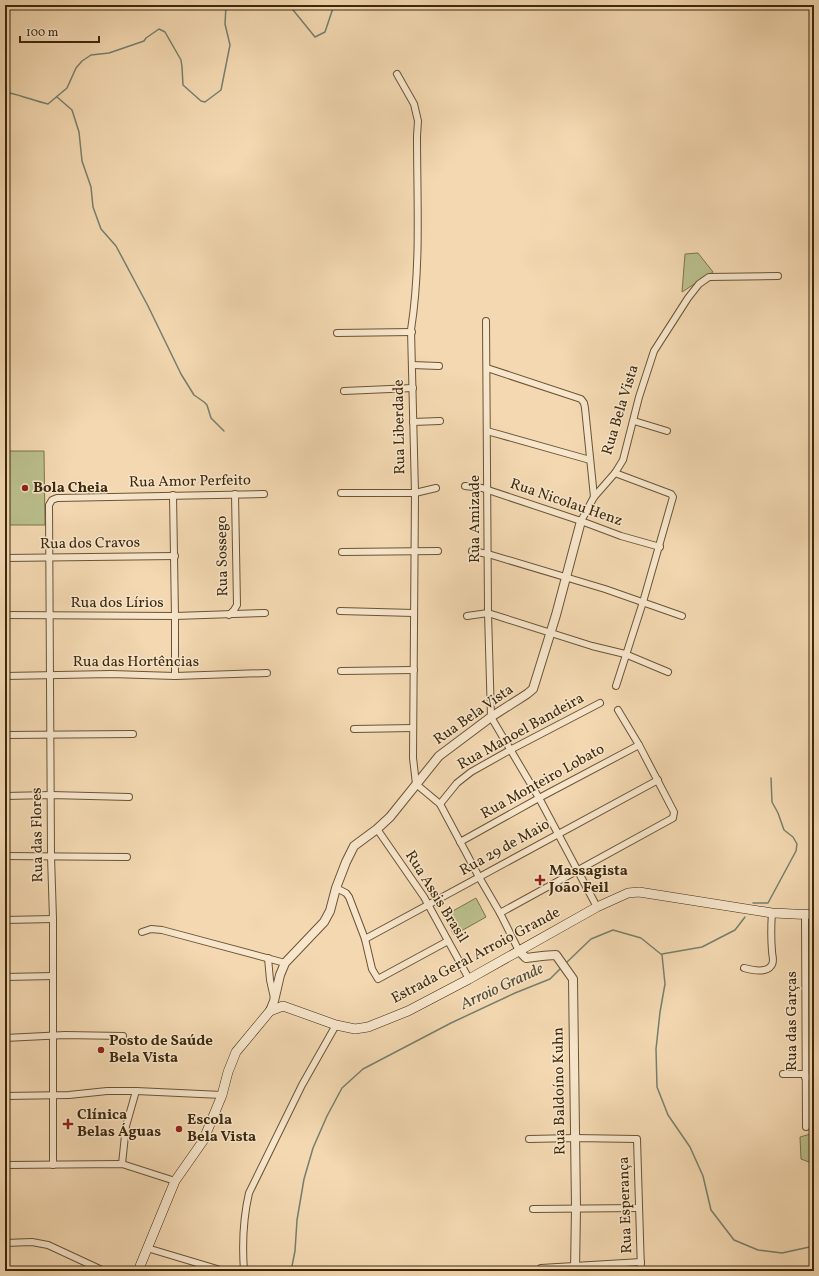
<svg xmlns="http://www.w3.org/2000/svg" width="819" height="1276" viewBox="0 0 819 1276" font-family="Vollkorn,serif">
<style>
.green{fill:#babf8c;stroke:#7c744c}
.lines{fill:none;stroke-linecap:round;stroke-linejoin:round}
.stream{stroke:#757f6d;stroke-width:1.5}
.minor-casing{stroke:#6a5435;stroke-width:8}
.tertiary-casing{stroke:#6a5435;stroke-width:10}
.secondary-casing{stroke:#3d280c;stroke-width:10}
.minor{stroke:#f7e6cc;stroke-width:6}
.tertiary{stroke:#f7e6cc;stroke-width:8}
.secondary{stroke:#f7e6cc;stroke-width:9}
.poi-dot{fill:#8f2418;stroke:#f7e6cc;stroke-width:1.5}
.labels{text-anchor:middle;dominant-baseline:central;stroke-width:3;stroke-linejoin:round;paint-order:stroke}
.street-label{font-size:15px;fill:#3d280c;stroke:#f7e6cc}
.poi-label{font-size:15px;font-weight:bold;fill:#3d280c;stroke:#f7e6cc;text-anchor:start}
.water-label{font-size:16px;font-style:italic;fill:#544c34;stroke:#f7e6cc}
</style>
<rect width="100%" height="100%" fill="#f3d8b1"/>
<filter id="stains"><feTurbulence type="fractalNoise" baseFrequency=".005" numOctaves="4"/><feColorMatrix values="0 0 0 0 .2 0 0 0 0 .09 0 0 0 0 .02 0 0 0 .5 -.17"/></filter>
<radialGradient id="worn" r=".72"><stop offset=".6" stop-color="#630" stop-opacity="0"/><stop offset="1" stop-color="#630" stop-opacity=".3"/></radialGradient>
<g class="green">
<path d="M698,253l15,19 -31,20 3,-38z"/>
<path d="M5,451h39l1,74h-40z"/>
<path d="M476,898l10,19 -32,18 -10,-19z"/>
<path d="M814,1133v31l-13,-5 -1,-22z"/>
</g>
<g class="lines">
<g class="stream">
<path d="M289,5l26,32 10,-5 9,-27"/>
<path d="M57,97l15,13 7,22 3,29 9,26 2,20 8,22 15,17 32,60 33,68 13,21 10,7 3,3 4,13 13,13"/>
<path d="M5,106l5,-13c13,3 25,8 38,11l19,-16 9,-20 6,-7 9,-6 18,-2 35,-12 2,-3 13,-9 6,3 16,28 1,7 1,18 18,16 4,1 16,-12 9,-45 -5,-21 1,-19"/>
<path d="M753,903h15l28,-52 1,-7 -4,-7 -9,-7 -6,-17 -6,-11 -1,-24"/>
<path d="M662,954l40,-7 33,-17 10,-13"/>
<path d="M566,963l25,-24 22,-9 28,8 21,17 3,29 -5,28 -4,37 1,38 11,28 22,32 13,29 8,34 23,30 24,10 24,3 32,-7"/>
<path d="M291,1271l4,-20 2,-31 7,-41 9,-31 14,-32 15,-28 21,-19 88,-46 64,-30 35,-14 12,-12"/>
</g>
<g class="minor-casing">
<g id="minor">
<path d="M397,74l17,30 4,17 -1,15c0,65 4,130 -6,194l4,163 -2,265 3,26 24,20 39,73 21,36 19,38"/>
<path d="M486,321l2,292 3,104 48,81 58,109"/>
<path d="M337,333l75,-1"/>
<path d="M412,365l27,1"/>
<path d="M487,368l94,31 3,4 1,5 9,89"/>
<path d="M344,391l69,-3"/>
<path d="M634,421l33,10"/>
<path d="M413,422l27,-1"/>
<path d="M487,431l103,29"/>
<path d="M615,473l56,21 2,3 -30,105 -27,84"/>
<path d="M465,486l17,2 99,33 40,15 39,11"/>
<path d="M341,493h74l21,-5"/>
<path d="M173,495l2,121v60"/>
<path d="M581,521l13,-24 21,-24 8,-13 16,-63 15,-46 34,-53 11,-14 10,-7 69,-1"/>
<path d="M472,551l16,3 117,35 77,27"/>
<path d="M342,552l96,-1"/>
<path d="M5,558l170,-2"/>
<path d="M340,611l74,2"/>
<path d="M5,615l170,1 90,-3"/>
<path d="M229,615l5,-5 3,-5 -2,-111"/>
<path d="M467,616l21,-3 104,33 33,8 43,18"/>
<path d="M341,671l73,-1"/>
<path d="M5,676l106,-2 64,2 92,-3"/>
<path d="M354,729l59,-1"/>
<path d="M5,735l128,-1"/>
<path d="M5,796l46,-1 78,2"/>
<path d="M440,804l17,-21 14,-11 39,-22 90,-47"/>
<path d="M377,829l47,68 45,82"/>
<path d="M460,842l79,-44 100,-53"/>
<path d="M5,856l122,1"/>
<path d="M336,888l10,5 3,4 16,42 7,30 6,10 70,-38"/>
<path d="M500,913l173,-95 1,-6 -35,-67 -21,-35"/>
<path d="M805,915l1,212"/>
<path d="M5,920l48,-1"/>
<path d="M142,932l9,-3 11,1 123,33"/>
<path d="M365,939l293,-159"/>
<path d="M268,958l2,22 4,18"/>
<path d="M744,968c7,2 22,5 27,-2 4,-4 1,-10 1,-15 -1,-12 -1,-25 0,-38"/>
<path d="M5,977l48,-1"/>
<path d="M5,1038l60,-3 58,1"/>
<path d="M783,1074h22"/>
<path d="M805,1077h9"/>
<path d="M5,1096l64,-1 38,-4h29l86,4"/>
<path d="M529,1139l46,-1 62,1 4,132"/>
<path d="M122,1164l4,-38 10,-35"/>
<path d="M5,1165l117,-1 53,17"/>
<path d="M53,1165v-246l-2,-63 -2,-351 3,-5 5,-2 207,-4"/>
<path d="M533,1209l106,-1"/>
<path d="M5,1243l27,-1 16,3 56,26"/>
<path d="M147,1248l77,23"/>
<path d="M541,1268l100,-6"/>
<path d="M244,1271c-2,-27 -1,-52 5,-78l53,-108 34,-60"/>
</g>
</g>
<g class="tertiary-casing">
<g id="tertiary">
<path d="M519,951l7,7c10,-1 20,-3 30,-3l17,24 3,229 -1,63"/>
<path d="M270,1011l4,-10 6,-26 5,-12 39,-41 6,-11 6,-23 10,-26 8,-16 23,-17 13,-12 49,-61 52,-39 36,-23 6,-5 23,-74 25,-94"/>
</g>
</g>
<g class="secondary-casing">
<g id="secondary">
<path d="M5,10l2,-5"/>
<path d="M138,1271l37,-90 28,-40 19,-46 6,-23 8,-20 34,-41 13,-5 53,19 19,4 13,-2 40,-16 61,-32 128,-72 31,-14 11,-1 133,21c14,0 28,2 42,1"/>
</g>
</g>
<use href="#minor" class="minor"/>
<use href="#tertiary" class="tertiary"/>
<use href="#secondary" class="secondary"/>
</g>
<g class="poi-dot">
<circle cx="25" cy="488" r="4"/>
<path d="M538 874h4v4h4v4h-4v4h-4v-4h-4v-4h4z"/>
<circle cx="101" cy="1050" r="4"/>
<path d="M66 1118h4v4h4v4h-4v4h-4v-4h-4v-4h4z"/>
<circle cx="179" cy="1129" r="4"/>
</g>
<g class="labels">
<g class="street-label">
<text transform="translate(621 410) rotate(-73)">Rua Bela Vista</text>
<text transform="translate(400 427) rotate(-91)">Rua Liberdade</text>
<text transform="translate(190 482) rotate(-1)">Rua Amor Perfeito</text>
<text transform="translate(566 503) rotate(19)">Rua Nicolau Henz</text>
<text transform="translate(475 519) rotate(-90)">Rua Amizade</text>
<text transform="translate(90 544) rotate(-1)">Rua dos Cravos</text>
<text transform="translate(223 556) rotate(-91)">Rua Sossego</text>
<text x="117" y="603">Rua dos Lírios</text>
<text x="136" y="662">Rua das Hortências</text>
<text transform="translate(474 715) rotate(-35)">Rua Bela Vista</text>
<text transform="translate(521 732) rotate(-29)">Rua Manoel Bandeira</text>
<text transform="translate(543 782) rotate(-29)">Rua Monteiro Lobato</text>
<text transform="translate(38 835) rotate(-91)">Rua das Flores</text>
<text transform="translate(505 848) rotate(-29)">Rua 29 de Maio</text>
<text transform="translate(436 897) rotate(58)">Rua Assis Brasil</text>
<text transform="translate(476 956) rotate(-28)">Estrada Geral Arroio Grande</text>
<text transform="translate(792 1021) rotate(-90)">Rua das Garças</text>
<text transform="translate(560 1091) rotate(-91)">Rua Baldoíno Kuhn</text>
<text transform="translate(626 1205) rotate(-92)">Rua Esperança</text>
</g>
<g class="poi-label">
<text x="33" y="488">Bola Cheia</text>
<text x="549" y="871">Massagista<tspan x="549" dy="17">João Feil</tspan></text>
<text x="109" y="1041">Posto de Saúde<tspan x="109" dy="17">Bela Vista</tspan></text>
<text x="77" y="1115">Clínica<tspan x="77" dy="17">Belas Águas</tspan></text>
<text x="187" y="1120">Escola<tspan x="187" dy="17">Bela Vista</tspan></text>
</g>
<g class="water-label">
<text transform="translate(502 987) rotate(-25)">Arroio Grande</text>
</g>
</g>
<rect width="819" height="1276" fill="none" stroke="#f3d8b1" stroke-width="20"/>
<rect x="6" y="6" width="807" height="1264" fill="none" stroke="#3d280c" stroke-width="2"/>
<rect x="10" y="10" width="799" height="1256" fill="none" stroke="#3d280c"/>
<path d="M20 36v6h79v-6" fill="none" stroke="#3d280c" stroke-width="2"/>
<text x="26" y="36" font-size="12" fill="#3d280c" stroke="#f7e6cc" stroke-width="3" paint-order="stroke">100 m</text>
<rect width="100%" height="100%" filter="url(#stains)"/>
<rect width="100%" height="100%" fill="url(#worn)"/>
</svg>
